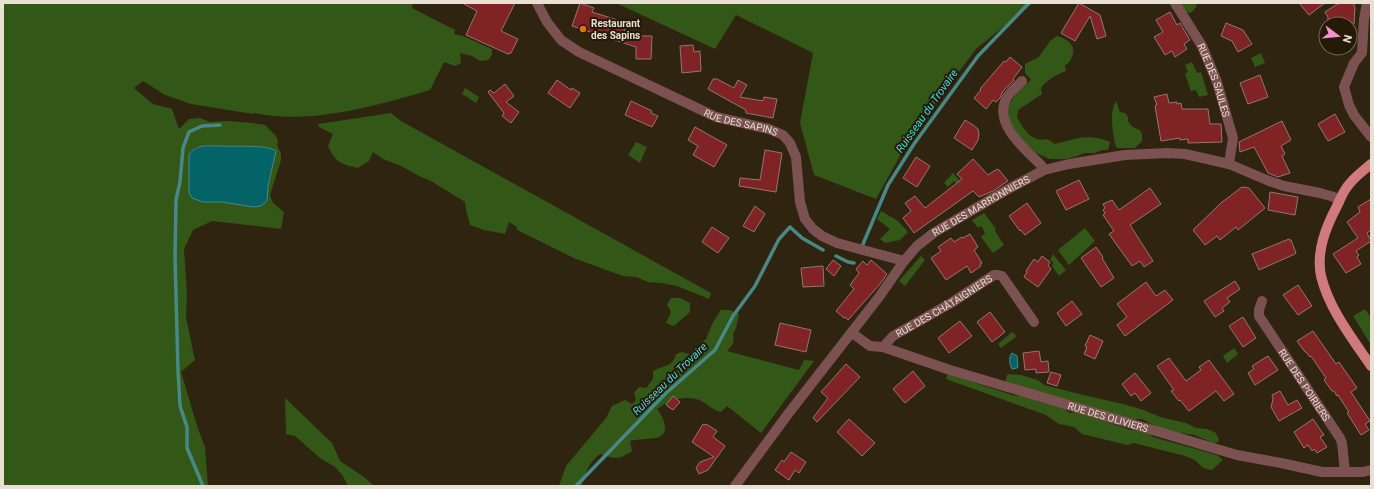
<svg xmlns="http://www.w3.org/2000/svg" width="1374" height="489" viewBox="0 0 1374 489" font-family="Roboto,sans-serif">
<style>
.green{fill:#325717;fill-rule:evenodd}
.water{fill:#046367;stroke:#488887}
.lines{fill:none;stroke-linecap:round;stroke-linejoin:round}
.stream{stroke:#488887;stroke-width:3.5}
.building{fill:#7f2324;stroke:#947674}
.minor{stroke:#7b5152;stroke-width:10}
.tertiary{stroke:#7b5152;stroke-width:10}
.primary{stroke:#d07a7d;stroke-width:10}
.food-dot{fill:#e8710a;stroke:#251a06;stroke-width:1.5}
.labels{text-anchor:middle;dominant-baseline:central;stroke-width:4;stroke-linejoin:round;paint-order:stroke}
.poi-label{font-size:10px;font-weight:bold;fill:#e7e0d3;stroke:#251a06;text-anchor:start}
.street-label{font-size:10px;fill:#e7e0d3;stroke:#251a06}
.water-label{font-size:11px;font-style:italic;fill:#42dde5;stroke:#251a06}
</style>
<rect width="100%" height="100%" fill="#2f240f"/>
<g class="green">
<path d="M3,3h410l-1,5 43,22 -1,4 9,2 29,13v6l-4,5 -8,1 -8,-5 -12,-3 1,10 -6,3 -11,-4 -14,28c-55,16 -119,35 -176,23l-1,1 -62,-10 -26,-9 -22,-14 -9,7 19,16 19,5 7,20 10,-10 11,-1 10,4 17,-1 26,2 12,2 11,11 2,5 -1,4 4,9v6l-11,35 3,8 11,9 -3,17 -69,-8 -19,9 -9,19 3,46 -1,22 9,43 -14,12 17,57 7,18 3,39h-205zM218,146c14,1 48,-2 58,5l-8,35 -1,15 -14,6 -31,-5h-19l-7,-55z"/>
<path d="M616,3h417l-57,46 -65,87 -35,63 -62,-24 -14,-52 13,-70 -77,-38 -21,34z"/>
<path d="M1180,3h16l1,3 -6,7 -5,-1z"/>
<path d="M1057,36c9,3 18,7 16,18 -2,5 -3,9 -8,11l1,6c-10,4 -18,8 -25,17l1,6 -24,16 -1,7c6,12 15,26 30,22l8,5c21,-5 33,-11 55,-2l-2,8h-6l-7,3h-10l-8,3 -11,3h-16l-14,-6 -17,-16 -10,-12 -1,-18 9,-16 14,-11 -6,-7v-9l14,-7 11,-16z"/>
<path d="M1261,53l4,10 -10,4 -4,-9z"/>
<path d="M1192,62l5,11 4,-1 7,23 -9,2 -3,-7 -5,1 -6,-17 3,-2 -3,-7z"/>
<path d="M465,88l14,9 -3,6 -14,-9z"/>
<path d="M1116,101l4,11 5,1 3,4v4c3,5 6,7 12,9l2,4v7l-7,7h-18l-2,-4c-2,-12 -6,-33 1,-43z"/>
<path d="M391,113l10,8 310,172 -2,6 -32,-13 -16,-3 -13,-1 -12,-5 -13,-1 -47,-17 -59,-29v-3l-8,-5 -4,12 -21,-4 -14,-5 -4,-15 -1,-8 -34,-21 -12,-5 -16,-9 -20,-8 -10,-7 -4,9 -11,7c-17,-4 -22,-5 -30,-22l5,-12 -14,-7 -1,-3z"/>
<path d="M636,142l11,5 -7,16 -12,-8z"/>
<path d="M953,173l11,12 -4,3 -6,-7 -6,6 -4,-4z"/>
<path d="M881,211l17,10 10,11 -8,8 -15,3 -5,-4 10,-10 -13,-10z"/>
<path d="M984,213l12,16 -1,2 9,14 -11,8 -12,-16 4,-4 -4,-7 -3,2 -6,-8z"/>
<path d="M1085,228l10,13 -26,24 -11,-15z"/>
<path d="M1053,254l13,16 -7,6 -7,-10 1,-4 -3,-2z"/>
<path d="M921,256l4,4 -20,26 -6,-5z"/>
<path d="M671,298h9l10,5v9l-16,14 -8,-3 5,-11 -4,-8z"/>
<path d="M1365,309l6,9v27l-18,-29z"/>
<path d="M721,310h8l9,3 1,2 -3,13 -3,6c2,9 -1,11 -6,17l72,19 5,-10 10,1 -53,72 -34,-27 -6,6c-9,-2 -14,-9 -22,-12 -15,-5 -30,0 -42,9 5,6 14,23 2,28 -5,2 -21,2 -29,4l2,10c-13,9 -17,8 -32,3 -12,10 -14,17 -18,32h-23l7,-20 40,-48 6,-12 13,-6 7,4 4,-4 -2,-7 5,-6 7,1 7,-9v-8c11,-6 20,-4 23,-17l6,-2 8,2 11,-11 5,-4 7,-17z"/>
<path d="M1012,332l5,4 -16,12 -3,-4z"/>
<path d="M1234,348l4,6 -11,9 -4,-7z"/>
<path d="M948,374l64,21 16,2 11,5 21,4 10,7 7,-2 53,19c8,-1 17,1 23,7l64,18 6,5 -11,10 -9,-2 -8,-8 -10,-4 -51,-13 -7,2 -45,-11 -8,-7 -15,-3 -13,-9 -100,-36z"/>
<path d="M1009,374l12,1 17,5 6,5 35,9 44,10 21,6 16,7 26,6 10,5 11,1 9,4 3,7 -1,2 -5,1 -18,-8 -30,-4 -23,-12h-16l-121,-37 2,-7z"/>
<path d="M285,398l47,45 8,18 24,16 10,9h-26l-5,-10 -8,-9 -15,-9 -25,-22 -9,-2z"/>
</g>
<g class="water">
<path d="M218,146c14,1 48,-2 58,5l-8,35 -1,15 -6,5 -8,1 -31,-5h-19l-11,-4 -3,-5v-38c7,-11 17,-9 29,-9z"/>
<path d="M1012,353l5,3 1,11 -1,1 -5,1c-3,-5 -3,-13 0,-16z"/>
</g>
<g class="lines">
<g class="stream">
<path d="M863,244l25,-59 26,-41 64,-88 51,-53"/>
<path d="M836,256l12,6 6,1"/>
<path d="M203,486l-16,-38v-21l-7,-21 -2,-35 -3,-115 1,-56 4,-18 3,-34 6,-16 13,-6 18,-1"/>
<path d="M576,486l89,-92 50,-44 18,-34 22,-30 24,-47 11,-12 12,11 21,12"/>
</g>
</g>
<g class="building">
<path d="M462,3h53l-14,28 17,8 -7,14 -3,1 -42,-19 11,-24z"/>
<path d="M580,3l14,5 -2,4 35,11 -3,9 14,4h14l-1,23h-15v-12l-64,-21z"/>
<path d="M1079,3l21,12 6,21 -9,3 -7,-23 -15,25 -14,-8z"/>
<path d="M1299,3h26l-16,12z"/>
<path d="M1339,3h14l2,4 -1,17h-20v-1h-6v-6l-3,-5z"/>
<path d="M1170,12l7,13 3,-2 10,17 -6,4 3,5 -12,8 -3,-6 -7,4 -11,-18 9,-5 -7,-12z"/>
<path d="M1226,23l17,7 9,14 -14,8 -6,-11 -11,-5z"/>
<path d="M693,45l1,7 6,-1 1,20 -19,2 -2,-27z"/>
<path d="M1010,57l12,10 -9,12 1,1 -11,11 -3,7 -4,4 -3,-2 -7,9 -12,-11 7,-8 -1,-1 24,-28 2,1z"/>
<path d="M1260,75l8,22 -20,7 -8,-21z"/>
<path d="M713,79h4l17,9 4,-8 9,5 -7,12 23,4 1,-4 13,2 -4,19 -27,-5v-3l-38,-21z"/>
<path d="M557,80l14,10 1,-2 8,5 -10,15 -22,-15z"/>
<path d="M505,84l9,12 -8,6 13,10 -8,11 -9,-7 2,-3 -16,-21 2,-2 4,3z"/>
<path d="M1167,94l2,9 8,-1v2l4,-1 1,6h26l2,15h11l1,18 -34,1v-4l-8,1v-2l-19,3 -6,-35 2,-1 -3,-8z"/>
<path d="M631,101l21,10 -1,2 7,3 -6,11 -27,-12z"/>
<path d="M1335,114l10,18 -17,9 -10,-17z"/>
<path d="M965,120l8,5 5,4 1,5 -1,6 -6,10 -18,-12z"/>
<path d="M1282,121l9,19 -10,6 4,8 -3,2 8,17 -12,4 -10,-4 -14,-26 -14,5 -1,-10z"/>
<path d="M695,127l32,18 -13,22 -21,-12 5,-9 -10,-6z"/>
<path d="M765,150l17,3 -6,39 -37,-6 1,-8 20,2z"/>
<path d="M916,157l14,9 -13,21 -14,-9z"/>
<path d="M973,159l15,16 9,-6 2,1 9,11 -15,10 -14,6 -6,-6 -59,42 -11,-15 8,-7 -6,-8 10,-7 10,12 37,-29 -5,-5z"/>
<path d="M1079,180l10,19 -23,11 -10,-19z"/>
<path d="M1242,187l7,1 16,20 -27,22 -2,-3 -16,13 -3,-4 -12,9 -12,-15 28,-27z"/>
<path d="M1150,188l11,16 -31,21 23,36 -9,6 -4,-6 -8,5 -23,-32 5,-3 -11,-16 2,-2 -2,-3 2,-2 -2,-4 9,-4 7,10z"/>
<path d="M1270,192l28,5 -3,18 -27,-5z"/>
<path d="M1371,199v31l-4,3 4,8 -15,10 3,4 -2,2 4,7 -15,9 -13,-19 25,-16 -11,-16 13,-10 -2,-5z"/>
<path d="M1027,203l14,20 -16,12 -4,-5 -1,1 -11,-15z"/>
<path d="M755,206l10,8 -11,18 -11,-6z"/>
<path d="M712,227l17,11 -11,15 -16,-11z"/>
<path d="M970,234l8,13 -4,3 8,13 -2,1 1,2 -10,7 -4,-7 -21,14 -15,-22 10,-7 -3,-4 13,-9 3,4 8,-5 1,1z"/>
<path d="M1289,239v1h2l5,13 -1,1 -36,16 -7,-16z"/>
<path d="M1096,247l7,10 -1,1 12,20 -13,9 -20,-29z"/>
<path d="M1042,256l8,6 -2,3 3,4 -13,18 -14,-10 3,-5 -1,-1 8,-12 4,3z"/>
<path d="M833,260l8,6 -7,10 -8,-7z"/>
<path d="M871,260l16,14 -7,10 -32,36 -3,-3 -1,1 -8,-7 18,-22 -4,-4 9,-12 -3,-4 7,-8 4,4z"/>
<path d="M823,266l1,20 -21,1 -2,-19z"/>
<path d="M1235,281l5,8 -13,9 3,4 -8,6 2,3 -9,6 -11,-16z"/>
<path d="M1146,282l10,14 9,-6 8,10 -48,36 -8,-11 10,-8 -10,-13z"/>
<path d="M1298,285l14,21 -14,9 -15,-20z"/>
<path d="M1072,301l10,13 -16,12 -9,-13z"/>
<path d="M990,312l15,20 -13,10 -15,-20z"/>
<path d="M1243,317l13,21 -13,9 -14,-21z"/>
<path d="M960,321l12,15 -23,17 -11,-15z"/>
<path d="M780,323l31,7 -5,22 -31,-7z"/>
<path d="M1313,331l23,33 3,-2 18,26 -6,4 19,29 -5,3 4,6 -8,5 -14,-22 2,-1 -11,-17 -1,1 -3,-5h-2l-8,-11 2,-2 -15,-22 -1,1 -4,-5h-1l-8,-11z"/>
<path d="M1090,335l13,6 -8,18 -11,-5 3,-7 -2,-1z"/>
<path d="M1039,351l2,11 7,-1 1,11 -13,1v-4l-11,1 -2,-17z"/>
<path d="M1268,356l10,14 -23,15 -7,-12 6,-4 -2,-3z"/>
<path d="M1169,358l17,23 15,-11 -2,-3 10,-7 25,34 -10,7 -8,-10 -27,20 -9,-11 -1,1 -8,-10 3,-1 -17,-24z"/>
<path d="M846,364l14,13 -43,45 -4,-4 15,-20 -7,-6z"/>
<path d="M913,371l12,15 -20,17 -12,-14z"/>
<path d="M1051,372l10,3 -4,11 -10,-3z"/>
<path d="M1135,373l16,20 -10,8 -6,-8 -4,3 -9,-12z"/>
<path d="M1280,391l8,14 9,-5 5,8 -23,13 -8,-14 2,-8 -1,-4z"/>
<path d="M673,396l7,6 -7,8 -7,-5z"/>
<path d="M849,419l26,24 -13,13 -25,-24z"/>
<path d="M1313,419l11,16 -4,2 7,10 -10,6 -3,-4 -2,2 -4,-6 -4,3 -10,-16z"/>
<path d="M703,424l2,1 1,-1 11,7 -4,6 12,9 -17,24 -9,4 -3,-6 4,-6 14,-5 -22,-15z"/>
<path d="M791,452l15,10 -7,11 -4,-3 -6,10 -14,-10 7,-10 2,2z"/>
</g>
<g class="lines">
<g class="minor">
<path id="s1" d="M1175,3l27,43 15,36 16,56 -4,26"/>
<path d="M1367,3l-3,16 -2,34 -8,10 -10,24 5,18 5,10 17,22"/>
<path d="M1022,81c-5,5 -11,10 -15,16 -15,26 18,52 34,68l3,5"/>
<path id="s2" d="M1262,301l-3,9v6l81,122 2,5 3,29"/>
<path id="s3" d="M852,333l18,13 13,1 67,23 287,85 44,8 41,9h41l8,-2"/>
<path id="s4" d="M883,347l10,-11 58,-33 43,-28h4l4,1 32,46"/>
</g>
<g class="tertiary">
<path id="s5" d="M537,3l10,19 14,18 18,12 137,65 53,12 14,6 7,8 6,14 4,45 5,17 8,10 9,7 15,7 67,18"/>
<path id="s6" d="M735,486l53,-72 91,-117 25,-36 13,-15 18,-14 75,-44 34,-18 25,-6 56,-9 43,-2 17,1 44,10 40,17 15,5 36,7 14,4 5,4"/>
</g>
<path class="primary" d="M1371,164c-8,7 -18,14 -24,23 -4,5 -7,13 -10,19 -11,21 -21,45 -16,70 8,33 31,62 50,90"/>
</g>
<circle class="food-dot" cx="583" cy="29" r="4"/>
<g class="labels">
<g class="poi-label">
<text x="591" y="23">Restaurant<tspan x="591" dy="12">des Sapins</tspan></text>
</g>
<g class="street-label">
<text stroke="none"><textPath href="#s1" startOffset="87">RUE DES SAULES</textPath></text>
<text stroke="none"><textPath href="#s5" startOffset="243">RUE DES SAPINS</textPath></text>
<text stroke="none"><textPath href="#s6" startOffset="377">RUE DES MARRONNIERS</textPath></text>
<text stroke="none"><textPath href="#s4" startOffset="74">RUE DES CHÂTAIGNIERS</textPath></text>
<text stroke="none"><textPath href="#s2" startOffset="98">RUE DES POIRIERS</textPath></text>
<text stroke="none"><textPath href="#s3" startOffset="271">RUE DES OLIVIERS</textPath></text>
</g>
<g class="water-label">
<text transform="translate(927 111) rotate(-55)">Ruisseau du Trovaire</text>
<text transform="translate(670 379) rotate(-44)">Ruisseau du Trovaire</text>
</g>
</g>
<rect width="1374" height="489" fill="none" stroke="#e7e0d3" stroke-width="8"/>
<g transform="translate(1338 36) rotate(106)"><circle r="19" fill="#251a06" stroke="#736958"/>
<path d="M0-3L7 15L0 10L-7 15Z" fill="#f491d3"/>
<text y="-6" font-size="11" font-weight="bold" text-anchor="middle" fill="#e7e0d3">N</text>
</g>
</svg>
